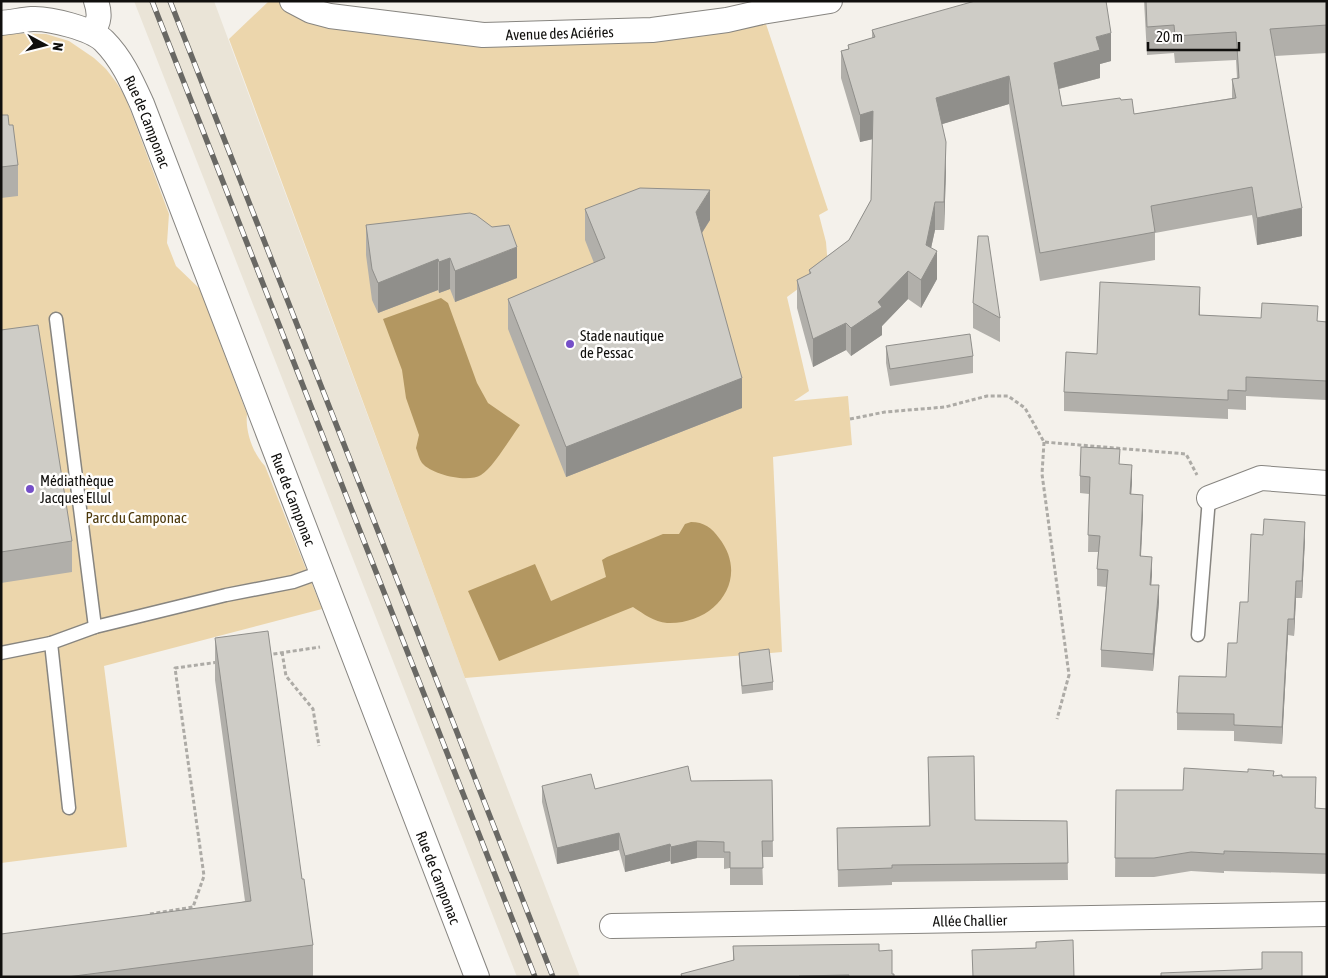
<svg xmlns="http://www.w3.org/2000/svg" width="1328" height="978" viewBox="0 0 1328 978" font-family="'Asap Condensed',sans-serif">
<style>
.built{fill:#eae4d7}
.green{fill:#ecd6ac}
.water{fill:#b39761}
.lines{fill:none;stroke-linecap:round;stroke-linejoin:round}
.service-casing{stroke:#878580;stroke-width:15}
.minor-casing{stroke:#878580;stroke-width:26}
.path{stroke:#adaba6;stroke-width:3;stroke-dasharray:4 2.5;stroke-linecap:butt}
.service{stroke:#fff;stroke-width:12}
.minor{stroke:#fff;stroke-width:24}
.rail-casing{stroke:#696864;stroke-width:5.5}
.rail{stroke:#fffefd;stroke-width:4;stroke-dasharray:11;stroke-linecap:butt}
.wall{fill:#b1afaa}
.shaded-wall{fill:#908f8b}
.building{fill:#ceccc6;stroke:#908f8b}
.poi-dot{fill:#754fc8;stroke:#fffefd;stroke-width:2}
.labels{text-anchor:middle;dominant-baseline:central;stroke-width:5;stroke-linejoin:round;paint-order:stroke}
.street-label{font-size:15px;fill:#100f0d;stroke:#fffefd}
.poi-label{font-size:15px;fill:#100f0d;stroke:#fffefd;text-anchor:start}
.park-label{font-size:15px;fill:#4c380a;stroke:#fffefd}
</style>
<rect width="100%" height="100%" fill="#f4f1eb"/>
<path class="built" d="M134,1h80l251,677 115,299h-63z"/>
<g class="green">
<path d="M269,1h25l189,34 279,-23 66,198 -9,5 7,27 2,25 -41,30 22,94 -15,10 54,-5 4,49 -79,12 9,195 -317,26 -236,-639z"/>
<path d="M1,33l45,1 23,7 25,17 12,11 10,13 9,14 44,118 -2,29 9,23 24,23 47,125c-2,17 6,40 18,52l57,143 -218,57 23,181 -126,16z"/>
</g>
<g class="water">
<path d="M441,298l7,5 29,80 11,20 32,22c-9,12 -27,43 -39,50 -13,8 -49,0 -59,-12 -3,-4 -4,-10 -6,-15l3,-13 -13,-37 -4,-28 -19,-51z"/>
<path d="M691,522c13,0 21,6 28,16 32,41 -4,87 -52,85 -13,-1 -23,-9 -34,-16l-134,54 -31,-70 67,-27 16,37 55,-24 -4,-17 5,-3 56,-23h16l6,-10z"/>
</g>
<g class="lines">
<g class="service-casing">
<g id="service">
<path d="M56,319l39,308"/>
<path d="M1198,635l11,-137"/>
<path d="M51,643l18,165"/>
<path d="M1,653l50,-10 44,-16 131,-32 67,-13 28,-10"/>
</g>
</g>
<g class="minor-casing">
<g id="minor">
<path id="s1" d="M292,1l19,10 19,5 153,19 169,-5 75,-10 35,-8 68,-11"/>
<path id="s2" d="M1,23c10,-1 21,-3 31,-4 18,-1 60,10 72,22 18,18 28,41 38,63l335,873"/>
<path d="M92,32c8,-10 8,-19 4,-31"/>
<path d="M1209,498l52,-20 66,5"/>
<path id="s3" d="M612,926l715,-12"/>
</g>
</g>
<g class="path">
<path d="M850,419l35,-7 60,-5 42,-11h21l17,12 19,34 142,12 11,21"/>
<path d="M1044,442l-2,32 27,201 -12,44"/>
<path d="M282,652l4,24 27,33 6,37"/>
<path d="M267,655l53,-8"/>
<path d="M150,914l43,-7 11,-31 -29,-208 44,-6"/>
</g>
<use href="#service" class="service"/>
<use href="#minor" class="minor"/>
<g class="rail-casing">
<g id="rail">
<path d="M152,1l383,976"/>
<path d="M170,1l383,976"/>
</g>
</g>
<use href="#rail" class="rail"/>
</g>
<g class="wall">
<path d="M1144,1h183v52l-52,3 27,180 -45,9 -5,-30 -97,18v27l-115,21 -31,-177 -67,20 4,46 -2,60h-9l-4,18 6,31 -16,29 -13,-9 -26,27v9l-31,21 -5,-6 -33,17 -16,-59v-28l12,-6v-4l40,-30 22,-40 2,-61 -13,3 -19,-64v-27l7,-2v-4l24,-7v-8l239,31 -11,3v14l-41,11 3,17 59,-6 13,14 98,-16v-19l5,-1 -1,-18 -61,3 -1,-10 -27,2z"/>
<path d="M1,115l8,10 9,40v31l-17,2z"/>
<path d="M585,209l125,11 -8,13 40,175 -176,69 -58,-148v-30l86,-36 -9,-23z"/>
<path d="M366,225l151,53 -62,24 -5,-13 -11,4 -1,-3 -60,23 -6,-13 -6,-45z"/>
<path d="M973,303l27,15v24l-27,-14z"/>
<path d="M1200,306v9l127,7v78l-81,-4v14l-18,-1v10l-164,-8v-19l33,-38z"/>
<path d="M1,330l71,211v31l-71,11z"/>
<path d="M886,346l87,10v17l-83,13 -4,-23z"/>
<path d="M1120,465l12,17 -1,12 12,18 -2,44 11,18 -1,11 8,17 -6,69 -52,-4v-17l5,-63 -9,-1v-17l1,-17h-10l1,-58 -9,-1v-17z"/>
<path d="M1305,539l-3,59h-6l-2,38 -6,-1 -6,109 -48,-3v-10l-57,-1v-17l49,-36 11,-34z"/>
<path d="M215,638l87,241 11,66v32h-312l244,-76 -30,-221z"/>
<path d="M739,653l34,29v8l-31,4 -3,-32z"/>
<path d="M928,757l47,63 92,1 1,59 -176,2v3l-54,2 -1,-59 92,-2z"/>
<path d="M1248,772l34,5 34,19 -1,12 12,1v65l-103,-3v2l-33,-2 -37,6h-39l1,-87h67z"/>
<path d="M772,780l1,77h-11l1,28h-33v-17l-6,1v-11h-27l-26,6 -1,-3 -45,11 -6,-22 -62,14 -15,-62v-16l53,3 96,-8z"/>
<path d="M733,946l146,5 13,23 2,3h-213v-3l52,-13z"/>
</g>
<g class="shaded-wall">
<path d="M1111,33v28l-11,3v14l-46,12v-27l42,-26z"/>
<path d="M1009,76v28l-73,22v-28z"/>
<path d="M873,111v28l-13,3v-27z"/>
<path d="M946,142v28l-2,60v-28z"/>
<path d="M710,190v30l-14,22v-30z"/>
<path d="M935,202v28l-9,41 11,-20v28l-16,29v-28l5,-35z"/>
<path d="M1302,208v28l-45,9v-27z"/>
<path d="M517,247v31l-62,24v-31z"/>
<path d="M450,258v31l-11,4v-31z"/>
<path d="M438,259v31l-60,23v-30z"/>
<path d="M908,271v28l-26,27v9l-31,21v-28z"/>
<path d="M1200,287v19l-1,28v-19z"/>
<path d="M846,323v27l-33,17v-28z"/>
<path d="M742,378v30l-176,69v-30z"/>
<path d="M1132,465v17l-2,29v-17z"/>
<path d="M1143,495v17l-3,61v-17z"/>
<path d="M1305,522v17l-3,59v-17z"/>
<path d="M1152,557v17l-2,28v-17z"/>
<path d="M1296,581v17l-2,38v-17z"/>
<path d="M1159,585v17l-6,69v-17z"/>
<path d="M1288,619v16l-6,109v-17z"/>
<path d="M619,833v17l-62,14v-16z"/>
<path d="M697,841v17l-26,6v-17z"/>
<path d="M670,844v17l-45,11v-16z"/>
</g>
<g class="building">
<path d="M975,1h131l5,32 -15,4 4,13 -46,13 8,43 58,-8 1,2 11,-1 2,15 102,-16 -4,-19 7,-1 -3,-46 -61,4 -1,-11 -27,2 -1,-26h181v24l-57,4 32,179 -45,10 -5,-31 -101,19 4,26 -115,21 -31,-177 -73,22 10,44 -2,60h-9l-9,43 11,6 -16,29 -13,-9 -30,31 4,5 -31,21 -5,-5 -33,16 -16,-59 14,-7 -2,-3 40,-30 22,-40 2,-89 -13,4 -19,-64 8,-2 -1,-4 27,-8 -3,-7z"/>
<path d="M1,115h7l1,10h4l5,40 -17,2z"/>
<path d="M640,188l70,2 -14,22 46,166 -176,69 -58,-148 97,-41 -20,-49z"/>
<path d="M470,213l6,2 16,12 17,-2 8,22 -62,24 -5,-13 -11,4 -1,-3 -60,24 -6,-14 -6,-44z"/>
<path d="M978,236h10l12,82 -27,-15z"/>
<path d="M1100,282l100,5 -1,28 62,3 1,-15 56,3 -1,15 10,1v59l-81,-4v14l-18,-1v10l-164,-8 2,-40 31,2z"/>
<path d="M38,325l34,216 -71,11v-222z"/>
<path d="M970,334l3,22 -83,13 -4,-23z"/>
<path d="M1081,447l39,2 -1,15 13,1 -2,29 13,1 -3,61 12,1 -2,28h9l-6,69 -52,-4 7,-80 -11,-1 3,-33 -12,-1 2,-58 -10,-1z"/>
<path d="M1264,519l41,3 -3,59h-6l-2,38h-6l-6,108 -48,-2v-11l-57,-1 2,-37 47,1 2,-34h9l3,-41h8l3,-68 12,1z"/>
<path d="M268,631l34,248h2l9,66 -246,32h-66v-43l250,-33 -36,-263z"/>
<path d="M769,649l4,33 -31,4 -3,-33z"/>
<path d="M974,756l1,64 92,1 1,42 -176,2v3l-54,2 -1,-42 93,-2 -2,-69z"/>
<path d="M688,766l3,15 81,-1 1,61h-11l1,27h-33v-16h-6v-10l-27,-1 -26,6 -1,-3 -45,12 -6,-23 -62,15 -15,-62 49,-12 4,15z"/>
<path d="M1184,768l64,4v-3l26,2 -1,5 9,-1v2h34l-1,31 12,1v45l-103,-3v3l-33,-2 -37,6h-39l1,-68h67z"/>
<path d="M1073,940l1,37h-101l-1,-27 64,-2v-6z"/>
<path d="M879,944v7l13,-1v24h2v3h-45v-2l-50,1v1h-117l-1,-3 53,-14 -1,-14z"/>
<path d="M1262,952h40v25h-141v-4l101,-4z"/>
</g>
<g class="poi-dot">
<circle cx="570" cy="344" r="5"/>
<circle cx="30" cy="489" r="5"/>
</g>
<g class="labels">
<g class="street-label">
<text stroke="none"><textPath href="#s1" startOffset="272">Avenue des Aciéries</textPath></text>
<text stroke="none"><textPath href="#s2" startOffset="200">Rue de Camponac</textPath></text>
<text stroke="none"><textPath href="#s2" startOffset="605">Rue de Camponac</textPath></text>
<text stroke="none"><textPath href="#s2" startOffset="1010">Rue de Camponac</textPath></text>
<text stroke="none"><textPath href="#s3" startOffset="358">Allée Challier</textPath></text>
</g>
<g class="poi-label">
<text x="580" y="335">Stade nautique<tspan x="580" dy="17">de Pessac</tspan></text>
<text x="40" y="480">Médiathèque<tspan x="40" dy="17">Jacques Ellul</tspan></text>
</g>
<g class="park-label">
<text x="136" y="517">Parc du Camponac</text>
</g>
</g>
<rect width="1328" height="978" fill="none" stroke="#100f0d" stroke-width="5"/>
<g transform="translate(45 45) rotate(97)" stroke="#fffefd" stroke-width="4" paint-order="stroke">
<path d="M0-4L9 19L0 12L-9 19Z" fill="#100f0d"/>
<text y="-8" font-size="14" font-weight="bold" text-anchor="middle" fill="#100f0d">N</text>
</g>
<path d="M1148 42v8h91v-8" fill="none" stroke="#100f0d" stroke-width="2.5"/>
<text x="1156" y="42" font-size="15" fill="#100f0d" stroke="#fffefd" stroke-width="4" paint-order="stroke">20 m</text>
</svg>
